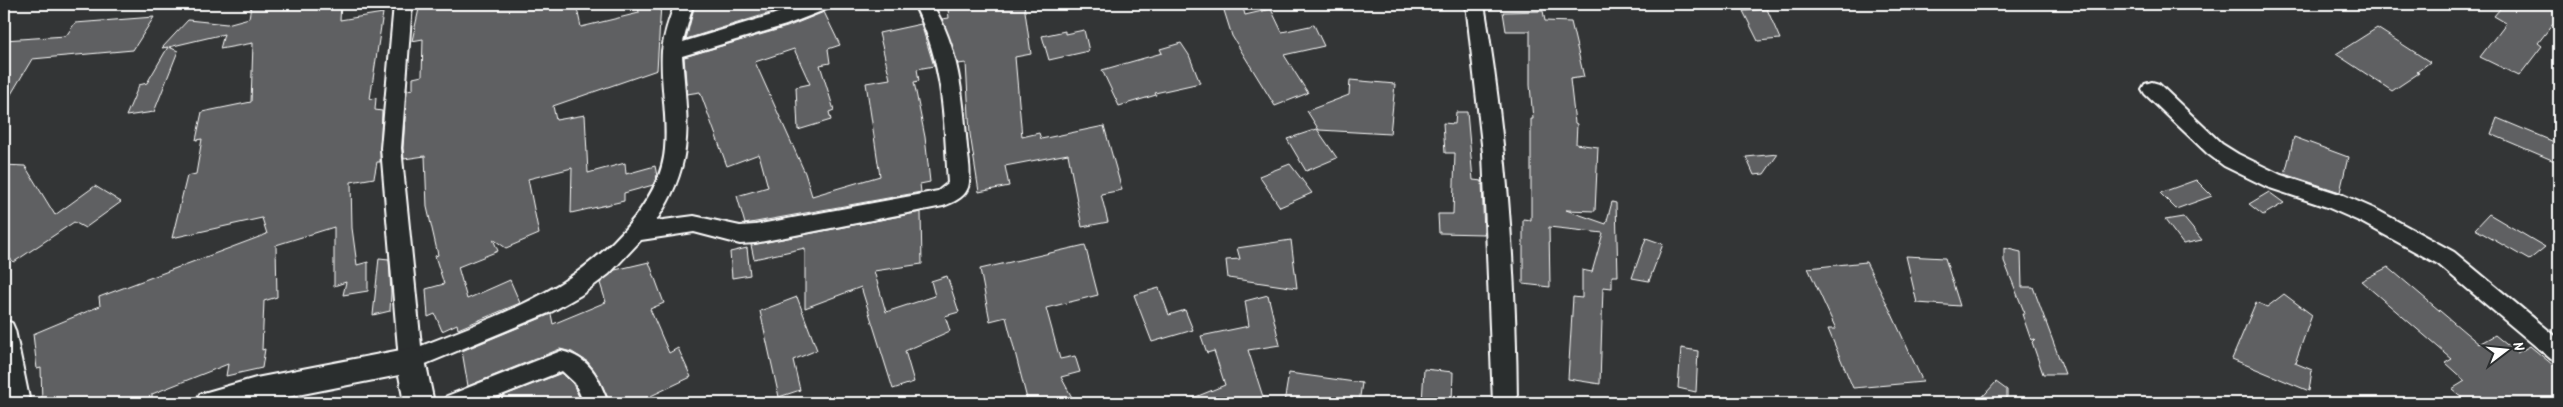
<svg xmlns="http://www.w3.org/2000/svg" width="2563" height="407" viewBox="0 0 2563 407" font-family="Kalam,sans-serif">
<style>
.building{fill:#5f6162;stroke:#fff}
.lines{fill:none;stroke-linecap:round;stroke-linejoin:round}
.minor-casing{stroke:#fff;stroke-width:4}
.tertiary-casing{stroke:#fff;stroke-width:4}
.minor{fill:#2a2d2e;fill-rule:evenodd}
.tertiary{fill:#2a2d2e;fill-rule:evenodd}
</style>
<rect width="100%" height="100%" fill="#333536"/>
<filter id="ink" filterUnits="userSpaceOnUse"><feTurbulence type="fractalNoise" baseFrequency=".02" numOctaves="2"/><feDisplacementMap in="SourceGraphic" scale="10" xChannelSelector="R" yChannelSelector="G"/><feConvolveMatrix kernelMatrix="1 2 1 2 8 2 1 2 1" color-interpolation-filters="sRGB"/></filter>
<g filter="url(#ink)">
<g class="building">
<path d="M263,4h78l-1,16 43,-7 -13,86 6,-1 -1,12 7,1 -2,51h-3l-3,16 -23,4 1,46 5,37 11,-3v29l-25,4 3,-13 -12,4v-59l-58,18 1,52 -13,4 -2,49 3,-1 -3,19 -36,8 2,-12 -76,30v9h-110l-1,-35 -4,1 -4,-35 67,-28 -1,-9 168,-63 -5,-16 -90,20 15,-62 9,-2 6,-35 -6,1 6,-28 49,-10 2,-59 -33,6 4,-15 -55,13 9,4 -24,61 -28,4 13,-31 8,-2 21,-36 -6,1 26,-28 39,4 22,-6 2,-12z"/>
<path d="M420,4h156l5,23 58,-14 -1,-9h23l-4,66 -104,36 3,14 29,-5 3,58 37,-10 1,11 29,-8 2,10 -4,9 -29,8v8l-53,12 1,-45 -44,11 11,55 -33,14 -13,-9 5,12 -40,16 9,32 43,-19 10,23 -62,26 -1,-5 -15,7 -7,-17 -7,3 -2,-28 18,-5 -9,-28 3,-1 -11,-48 -2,-51 -21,3 -1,-11 4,-58 6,-1v-11l9,-2 1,-37 -11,2z"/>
<path d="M695,4h90l1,4 -100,31z"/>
<path d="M990,4h34l7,50 -16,3 7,80 17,-4 2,6 63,-13 18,64 -21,4 7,28 -26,5 -14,-73 -63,12 4,20 -30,6 -9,-58 -4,-71 -8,1 -16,-45 7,-1 -1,-9z"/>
<path d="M1222,4h20l3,11 26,-6 11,23 32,-7 10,21 -40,9 24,38 -33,13 -43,-70z"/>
<path d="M2504,4h55v12l-21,27 4,3 -23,30 -39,-19 26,-34 -12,-7z"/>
<path d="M1767,9l13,30 -22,2 -15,-30z"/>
<path d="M1543,11l2,10 26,1 13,55 -14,2 5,44 2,1 -1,20 22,3 -3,64 -29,-1 40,14 6,-22 4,1 2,73h-6v12l-9,-1 -3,97 -32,-5 5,-82 9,1v-28l10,2 11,-39 -54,-6 1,60 -27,-3v-65l8,1v-101h2l-3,-34v-54h-24l-3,-19z"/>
<path d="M824,12l16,33 -12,4 2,14 -10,2 14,45 -5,2 2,8 -33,10 -2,-43 14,-3 -16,-35 -39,13 50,111 7,23 68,-20 -14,-93 24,-4 -11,-46 42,-9 13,42 -17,3 2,12 -5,1 11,55 5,45 -10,2 1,8 -176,32 -8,-28 31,-9 -9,-33 -32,12 -27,-74 -13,2 -3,-37 103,-30z"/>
<path d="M154,17l-21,33 -101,9 -28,47v-66l62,-4 9,-13z"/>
<path d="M2377,28l53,34 -13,10 2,1 -27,18 -56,-37z"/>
<path d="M1084,30l5,21 -40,9 -7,-24 23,-5v3z"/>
<path d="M1181,43l8,12 11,28 -45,10 1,2 -37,11 -17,-36 60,-17 -2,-4z"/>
<path d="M1350,80l45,4 -5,50 -71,-4 -12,-19 42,-16z"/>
<path d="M1456,112h11l6,68 9,1 2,53 -45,-1 -1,-19h15l2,-61h-10l-2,-30 12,1z"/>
<path d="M2497,118l62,26v19l-68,-29z"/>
<path d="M1317,129l20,29 -31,13 -19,-32z"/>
<path d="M2294,137l54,20 -8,35 -55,-18z"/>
<path d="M1778,154l-14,20 -10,1 -8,-18z"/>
<path d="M1290,164l22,29 -32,14 -21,-31z"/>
<path d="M4,165l21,1 30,49 40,-29 26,16 -36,26 -11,-6 -60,40 -10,-8z"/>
<path d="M2196,180l16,16 -36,13 -16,-16z"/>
<path d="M2269,192l15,11 -21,12 -14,-11z"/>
<path d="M921,212l1,52 -48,7 12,41 49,-16 -4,-15 16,-5 12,36 -14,4 5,15 -45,20 9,31 -21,7 -32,-102 -56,21v-60l-51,11 -3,-14z"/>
<path d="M2489,214l56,33 -16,13 -54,-31z"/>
<path d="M2183,217l19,23 -19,4 -18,-24z"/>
<path d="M1646,238l17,6 -14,37 -17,-3z"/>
<path d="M1291,240l6,48 -69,-10 -2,-18 14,-1 -3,-11z"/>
<path d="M1085,245l13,50 -52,13 14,51 15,-3 5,16 -19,5 14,26h-47l-22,-86 -16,4 -10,-52z"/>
<path d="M747,248l3,27 -18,3 -2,-26z"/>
<path d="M2004,248l17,4 1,35h11l32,87h-22l-11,-32 3,-3 -4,1 -9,-26h3l-21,-53z"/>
<path d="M1906,256l39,2 15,48 -43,-3z"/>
<path d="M379,258l10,1 2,34 -1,18 -17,4z"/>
<path d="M649,262l15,41 -14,6 19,44 9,-5 13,29 -55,26h-26l-12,-27 -10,-14 -16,-10 -12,-3 -92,37 -6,-35 89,-37 2,10 53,-22 -6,-19 15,-13z"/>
<path d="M1866,262l25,50 32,70 -70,6 -25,-59h8l-28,-61z"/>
<path d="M2388,267l91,77 16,-9 22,18 13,-7 29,24v33h-90l-17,-14 13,-8 -20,-18 7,-4 -91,-78z"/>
<path d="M1159,288l10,27 16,-5 8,20 -41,12 -18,-47z"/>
<path d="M2284,294l28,21 -17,48 17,7 -3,21 -77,-32 24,-57 11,5z"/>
<path d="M1268,295l12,50 -32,5 17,53h-84l44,-18 -11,-34 -7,2 -6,-17 48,-10 -4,-25z"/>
<path d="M797,297l20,53 -24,10 7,30 -21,7 -19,-86z"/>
<path d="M1681,348l17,3 -2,41 -18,-4z"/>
<path d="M1424,369l29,3 -1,31h-30z"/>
<path d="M562,373l11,11 9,19h-97z"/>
<path d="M1289,373l73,10 -3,20h-75z"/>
<path d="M1996,382l11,8v7l-6,6h-24z"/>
</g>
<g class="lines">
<g class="minor-casing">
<g id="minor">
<path d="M394,4h18l-11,144 20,198c82,-32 158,-57 214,-129 15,-20 28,-42 30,-68 3,-33 -5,-65 -3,-98 2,-17 7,-32 13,-47h18l-10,38 89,-27 30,-11h27l-2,5 -41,16 -104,31c5,66 14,106 -26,165l38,-5 46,10 15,-1 183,-34 10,-8c-4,-65 -4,-120 -34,-179h18c27,43 31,94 35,143 1,11 4,24 2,35 -1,14 -14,20 -26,24l-188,37 -15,1 -46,-12 -53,8 -32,34 -28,21 -30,17 -140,58 -8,-3 -4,-7 -18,-212z"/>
<path d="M1466,4h18c22,131 32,266 33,399h-24l-10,-250z"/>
<path d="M2152,82l7,2 63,60 16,10 43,21 62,20 34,15 77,42 105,87v23l-8,-3 -113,-95 -77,-42 -34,-15 -60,-20 -43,-21 -16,-12 -63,-60 -3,-5 3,-5z"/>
<path d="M4,320l8,3 3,7 15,73h-24l-2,-13z"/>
<path d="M561,351c30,7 37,26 47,52h-24l-9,-20 -13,-12 -81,32h-38l4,-7z"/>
</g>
</g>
<g class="tertiary-casing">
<path id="tertiary" d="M411,348l10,3 4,9 9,43h-30l-5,-28 -142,28h-62l5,-9 56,-16z"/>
</g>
<use href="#minor" class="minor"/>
<use href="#tertiary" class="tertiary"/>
</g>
</g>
<rect width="2563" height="407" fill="none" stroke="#2a2d2e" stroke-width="20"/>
<rect x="10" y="10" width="2543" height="387" fill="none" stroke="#fff" stroke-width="2" filter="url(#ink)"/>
<g transform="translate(2506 350) rotate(74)" stroke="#2a2d2e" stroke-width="4" paint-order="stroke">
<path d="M0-4L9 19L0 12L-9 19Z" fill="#ffffff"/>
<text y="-8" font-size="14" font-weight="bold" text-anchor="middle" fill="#ffffff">N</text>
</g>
</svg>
